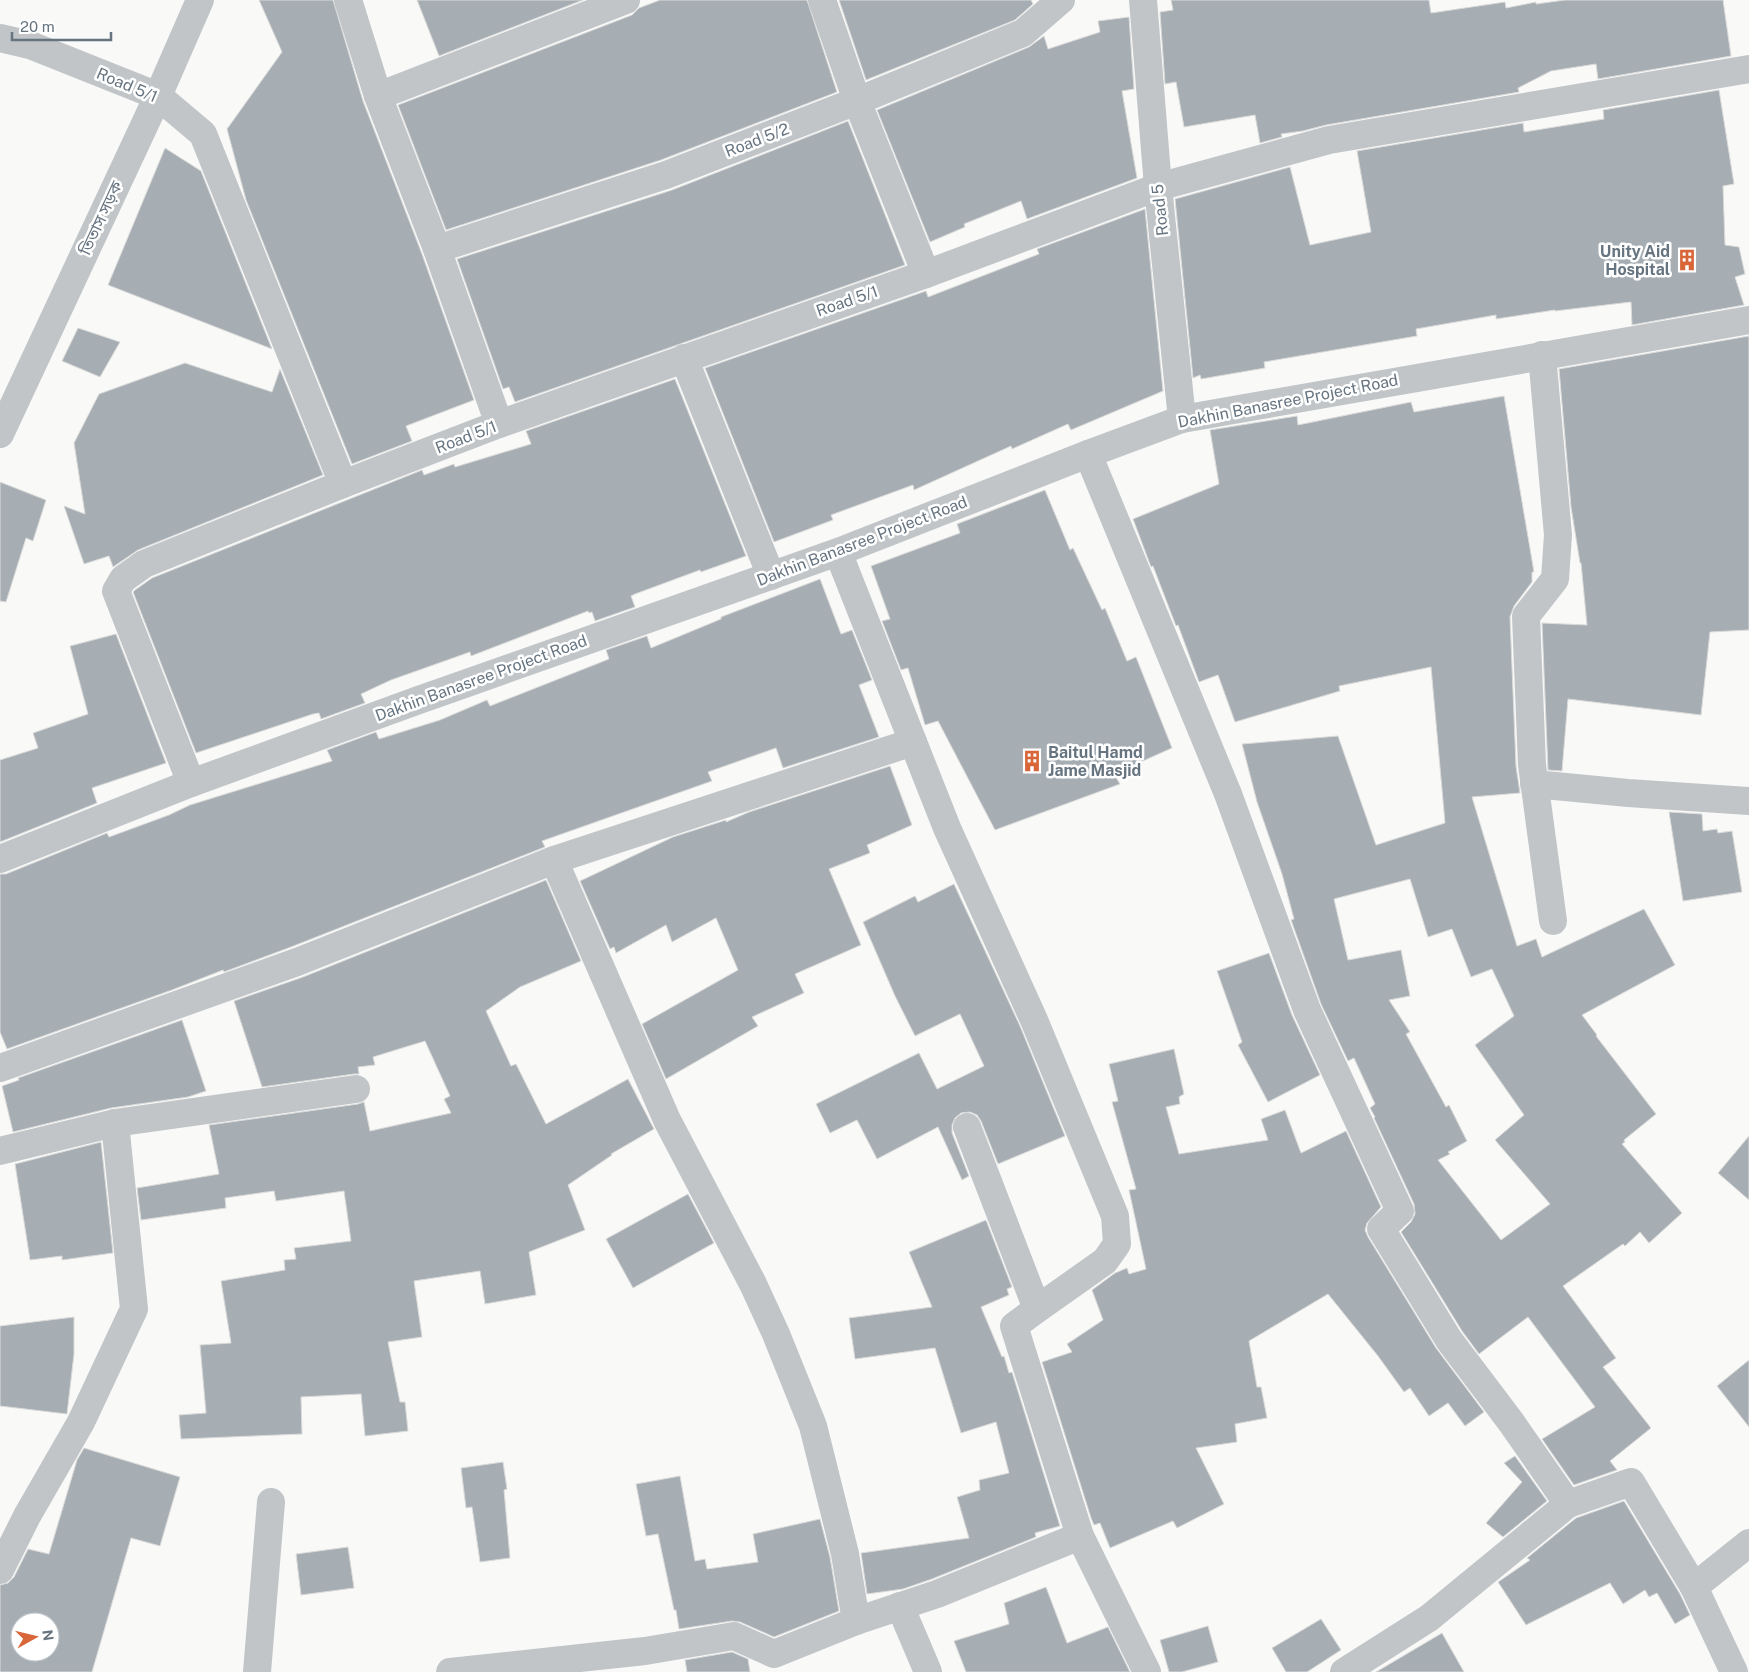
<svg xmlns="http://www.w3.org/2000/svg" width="1749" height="1672" viewBox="0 0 1749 1672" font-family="'Public Sans','Noto Sans Bengali',sans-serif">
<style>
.building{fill:#a6aeb4;stroke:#dbdbda;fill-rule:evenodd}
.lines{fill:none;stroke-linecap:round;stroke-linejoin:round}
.minor{stroke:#c1c5c8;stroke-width:28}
.labels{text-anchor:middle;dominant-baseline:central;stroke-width:5;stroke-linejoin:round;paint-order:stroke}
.street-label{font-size:16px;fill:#667480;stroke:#fff}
.poi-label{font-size:16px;font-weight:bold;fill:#667480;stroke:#fff;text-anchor:end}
</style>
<rect width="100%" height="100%" fill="#f9f9f8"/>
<g class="building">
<path d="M259,0h74l30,101 59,153 52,146 -68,26 6,15 -60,23 -106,-264 -19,-71 55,-77z"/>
<path d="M417,0h166l-144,56z"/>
<path d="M660,0h147l30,92 -176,68 -215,70 -48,-125 234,-90 7,-7z"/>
<path d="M839,0h192l2,4 -18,16 -149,60z"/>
<path d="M1171,0h258l2,13 74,-11 1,6 30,-6v2l29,-4h158l8,56 -133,23 -2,-15 -45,7 -33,17 1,4 -193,33 -23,6 -22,3 1,3 -22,6 -5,-28 -71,12 -8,-45 -11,2 -5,-72 13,-2z"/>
<path d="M1129,17l5,72 -12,2 15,87 -110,41 -6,-18 -57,23 1,3 -35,15 -53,-132 152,-63 15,-11 4,13 52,-17 -2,-11z"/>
<path d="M1719,90l15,94 -11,2 2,59 14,2 6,27 -10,3 9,28 -112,20 -1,-23 -76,9v-1l-59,9v-4l-80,14 1,7 -153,26 1,6 -64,11 -1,-4 -7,3 -18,-179 115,-32 20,78 61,-13 -14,-81 166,-28 1,9 80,-13 -1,-9z"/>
<path d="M848,121l57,144 -390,137 -6,-15 -6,2 -46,-130 215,-69z"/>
<path d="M165,148l36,23 71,178 -164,-64z"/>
<path d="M1145,209l18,182 -92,39 -3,-6 -56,25 -1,-3 -97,44 -1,-5 -82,30 2,5 -59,22 -69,-174 221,-77 2,6 111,-43 -2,-5z"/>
<path d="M78,328l42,14 -20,35 -38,-16z"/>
<path d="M1749,336v294l-39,2 -9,83 -133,-16 -6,72 -14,-1 -6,-147 45,2 -6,-62h-1l-9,-56 -12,-138z"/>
<path d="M185,363l87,29 8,-23 43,106 -185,75 -25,17 -4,-11 -25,8 -20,-58 21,8 -11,-71 25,-49z"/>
<path d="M675,379l71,177 -45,16 -1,-2 -65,24 -4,2 4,11 -40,14 -3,-9 -3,1 -1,-2 -117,45 -1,-4 -79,28 -30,14 4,9 -44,16 -2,-6 -6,1 -117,39 -63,-161 2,-2 17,-12 270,-108 2,5 30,-11 1,3 76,-23 -5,-13z"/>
<path d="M1504,396l30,176h-2v10l-18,24 -4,11 6,149 4,27 -48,4 45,149 19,-7 6,18 102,-48 31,56 -93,50 15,20 -1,1 60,78 -32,26 1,2 -3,2 60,69 -33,30 -9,-11 -15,14 -2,-2 -60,42 53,72 -13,9 48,61 -41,33 7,9 -43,15 -32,-46 53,-32 -67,-90 -49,37 -17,-23 -61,-99 10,-10 4,-8 -1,-10 -40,-86 1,-1 -5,-9 5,-4 -21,-46 -6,3 -27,-57 -30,-84 3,-1 -12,-45 -25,-72 -15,-58 96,-8 38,109 69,-22 -14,-156 -92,19 1,5 -105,31 -17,-47 -19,7 -21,-57 -2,1 -23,-60 -2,1 -18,-48 86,-35 -9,-54 87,-14 1,9 113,-23 3,10zM1410,879l18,58 24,-8 19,48 21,-8 22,47 -39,29 49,70 -29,25 55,64 -49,36 -63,-80 12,-6 -2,-2 19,-11 -18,-36 -3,2 -40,-73 4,-2 -21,-32 21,-4 -9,-46 -53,10 -14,-61z"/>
<path d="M0,482l46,18 -13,41 -7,-3 -20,64 -6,-1z"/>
<path d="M1045,490l25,60 3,-2 29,62 3,-2 22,53 9,-4 36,91 -58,26 6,10 -125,46 -57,-109 -13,4 -17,-57 -7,2 -19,-49 8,-2 -19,-53 89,-33 -3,-9z"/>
<path d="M820,579l21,55 11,-4 20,50 -13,5 20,52 -96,31 -7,-20 -68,24 4,9 -170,60 3,6 -254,100 -67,25 -1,-2 -51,20 -165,59 -7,-17v-158h6l101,-41 2,4 60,-22 21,-10 142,-44 -5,-11 49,-18 3,7 61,-19 47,-20 3,6 119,-47 -3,-9 41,-14 4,12 70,-29v-2z"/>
<path d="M116,634l50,129 -74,25 5,15 -97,39v-82l38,-12 -5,-15 55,-19 -18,-68z"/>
<path d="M890,766l22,59 -45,20 3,8 -41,16 32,76 -66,29 9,19 -52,24 6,9 -92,53 -24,-55 96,-54 -22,-52 -44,24 -6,-17 -50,28 -2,-6 -4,2 -30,-68 93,-44 53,-17v2l23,-10z"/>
<path d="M1669,812l33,2 1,17 14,-2 1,4 14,-2 10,61 -59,9z"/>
<path d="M546,880l35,81 -61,26 -34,24 25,55 5,-2 30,60 82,-45 26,50 -43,25 1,1 -44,30 17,45 -56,22 7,43 -51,9 -5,-33 -66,10 8,56 -34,5 12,60h5l3,29 -43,5 -4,-42 -60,3 1,37 -121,5 -2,-24 27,-2 -6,-68 31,-2 -10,-62 64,-11 -1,-10 12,-1 -2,-11 57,-7 -7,-50 -68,10 -2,-10 -49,7 1,10 -85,12 -4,-32 82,-14 -10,-49 149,-21 6,-2 6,29 81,-18 -7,-14 6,-3 -25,-55 -52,16 2,8 -17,2 1,7h-5l-92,13 -28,-86 69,-24z"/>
<path d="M954,884l66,142 45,110 -67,28 -17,-43 -4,-6 -7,-3 -9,1 -6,5 -3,7v8l17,43 -7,4 -24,-53 -61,32 -20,-39 -27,13 -14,-29 103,-51 18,36 47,-23 -24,-52 -45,22 -20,-40 -32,-74 52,-26 3,6z"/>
<path d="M1269,953l23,62 28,60 -52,27 -30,-57 4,-3 -25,-71z"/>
<path d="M182,1020l24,71 -18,6 -77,11 -98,24 -11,-46 17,-6 -1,-2z"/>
<path d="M1174,1049l10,45 -5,3 1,7 -14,3 13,47 89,-14 -7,-21 24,-9 16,43 45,-22 35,76 -14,16 -2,7 3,7 68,111 48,64 -19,14 -17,-23 -19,13 -19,-28 -6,4 -26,-36 -50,-62 -79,47 8,46h4l6,31 -32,6 2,18 -41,6 28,56 -47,24 -4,-7 -63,27 -10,-25 -6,2 -3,-7 -49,-156 30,-10 -5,-8 36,-24 -11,-30 23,-17 12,-5 2,6 17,-5 -17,-79 7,-1 -24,-87 6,-1 -9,-37z"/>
<path d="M1749,1136v64l-31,-27z"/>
<path d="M101,1142l12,111 -51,7v-4l-32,4 -15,-96z"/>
<path d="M688,1194l26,49 -81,45 -27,-49z"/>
<path d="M986,1220l26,67 -5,2 2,6 -28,12 21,50 2,-1 5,17 3,-1 48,154 -25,7 1,4 -104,42 -29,10 -36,5 -6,-41 108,-15 -12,-41 23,-7 -1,-10 30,-7 -13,-51 -35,11 -26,-85 -80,11 -6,-41 83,-11 -23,-55z"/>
<path d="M74,1317v37l-7,60 -67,-8v-80z"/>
<path d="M1749,1360v67l-32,-41z"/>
<path d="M84,1448l96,29 -20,69 -29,-8 -39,134h-92v-87l8,-2 6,-6 14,-28 21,5 28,-94zM20,1622h30v30h-30z"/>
<path d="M1515,1456l32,45 -44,36 -17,-14 36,-41 -18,-19z"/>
<path d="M503,1462l4,27 -3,1 6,68 -30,4 -8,-55 -6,1 -5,-40z"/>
<path d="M680,1476l15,85 10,-2 2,10 51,-7 -5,-28 67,-15 10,38 9,54 -65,26 -34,-15 -8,-1 -53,8 -3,-19h-2l-16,-76 -12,2 -10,-52z"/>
<path d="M1624,1501l56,93 10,21 -15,9 -18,-31 -8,4 -4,-7 -22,14 -13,-21 -84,42 -28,-43 32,-22 -3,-2 49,-40z"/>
<path d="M348,1547l6,41 -53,7 -5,-41z"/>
<path d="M1046,1587l21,56 41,-16 22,45h-164l-12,-31 55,-17 -5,-21z"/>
<path d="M1321,1619l20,31 -34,22h-21l-14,-24z"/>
<path d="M1208,1626l10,36 -36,10h-13l-9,-32z"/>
<path d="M1442,1633l22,39h-88z"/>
<path d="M732,1652l16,7 2,13h-63l-2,-12z"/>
</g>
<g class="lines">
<g class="minor">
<path d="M348,0l30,96 59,153 62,175"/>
<path d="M822,0l35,101 69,173"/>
<path d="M1143,0l15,187 24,232"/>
<path d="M0,38l30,7 128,51 45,38 140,350 156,-60 427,-150 232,-87 171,-47 420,-71"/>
<path d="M378,96l248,-96"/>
<path d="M437,249l229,-74 191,-74 166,-68 38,-33"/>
<path d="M1542,355l16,180 -3,44 -29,37 6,149 21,156"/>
<path d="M684,358l87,218"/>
<path d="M0,434l158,-338 42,-96"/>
<path d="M1088,454l140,340 79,216 93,201 -19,18 68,111 62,82 57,82 -139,114 -85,54"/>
<path d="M838,552l109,276 87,192 81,196 2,28 -12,17 -68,48"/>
<path d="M191,783l-75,-192 7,-12 21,-15 199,-80"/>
<path d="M1534,784l94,9 121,8"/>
<path d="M0,859l191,-76 225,-82 422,-149 250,-98 94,-35 567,-99"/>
<path d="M554,860l113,260 86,164 23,50 37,92 32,128 11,67"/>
<path d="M0,1068l297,-106 257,-102 359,-118"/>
<path d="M967,1127l70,182 -23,17 66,210 67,136"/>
<path d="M0,1151l115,-28 241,-34"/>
<path d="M1568,1504l63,-22 63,105 40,85"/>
<path d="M0,1570l27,-54 54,-94 53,-113 -19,-186"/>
<path d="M1694,1587l55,-44"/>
<path d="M900,1606l28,66"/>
<path d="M257,1672l14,-170"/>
<path d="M450,1672l195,-21 89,-15 40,18 82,-33 81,-27 143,-58"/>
</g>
</g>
<defs>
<g id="building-bare" transform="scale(1.725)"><path d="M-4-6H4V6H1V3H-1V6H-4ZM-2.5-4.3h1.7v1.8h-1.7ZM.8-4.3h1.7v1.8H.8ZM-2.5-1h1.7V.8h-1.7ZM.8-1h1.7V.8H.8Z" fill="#d86639" stroke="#fff" stroke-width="2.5" paint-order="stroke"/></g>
</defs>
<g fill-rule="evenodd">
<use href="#building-bare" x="1687" y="260"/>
<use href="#building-bare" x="1032" y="761"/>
</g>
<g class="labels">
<g class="street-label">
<text transform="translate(127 85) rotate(23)">Road 5/1</text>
<text transform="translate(757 140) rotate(-21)">Road 5/2</text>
<text transform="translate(1160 210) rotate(-96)">Road 5</text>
<text transform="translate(101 218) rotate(-65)">তিতাস সড়ক</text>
<text transform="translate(847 301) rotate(-19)">Road 5/1</text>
<text transform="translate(1288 401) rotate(-11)">Dakhin Banasree Project Road</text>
<text transform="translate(466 437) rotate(-21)">Road 5/1</text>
<text transform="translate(862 541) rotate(-21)">Dakhin Banasree Project Road</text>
<text transform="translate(481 678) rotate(-20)">Dakhin Banasree Project Road</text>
</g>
<g class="poi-label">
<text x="1670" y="251">Unity Aid<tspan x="1670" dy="18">Hospital</tspan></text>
<text x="1048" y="752" text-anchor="start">Baitul Hamd<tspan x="1048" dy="18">Jame Masjid</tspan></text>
</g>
</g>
<g transform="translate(35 1637) rotate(82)"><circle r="24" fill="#ffffff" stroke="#c2c7cc"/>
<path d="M0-4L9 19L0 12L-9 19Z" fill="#d86639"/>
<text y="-8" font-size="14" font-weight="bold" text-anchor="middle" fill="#667480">N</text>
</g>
<path d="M12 32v8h99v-8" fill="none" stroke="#667480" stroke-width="2.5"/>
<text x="20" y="32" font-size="15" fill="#667480" stroke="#ffffff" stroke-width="4" paint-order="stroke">20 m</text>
</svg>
